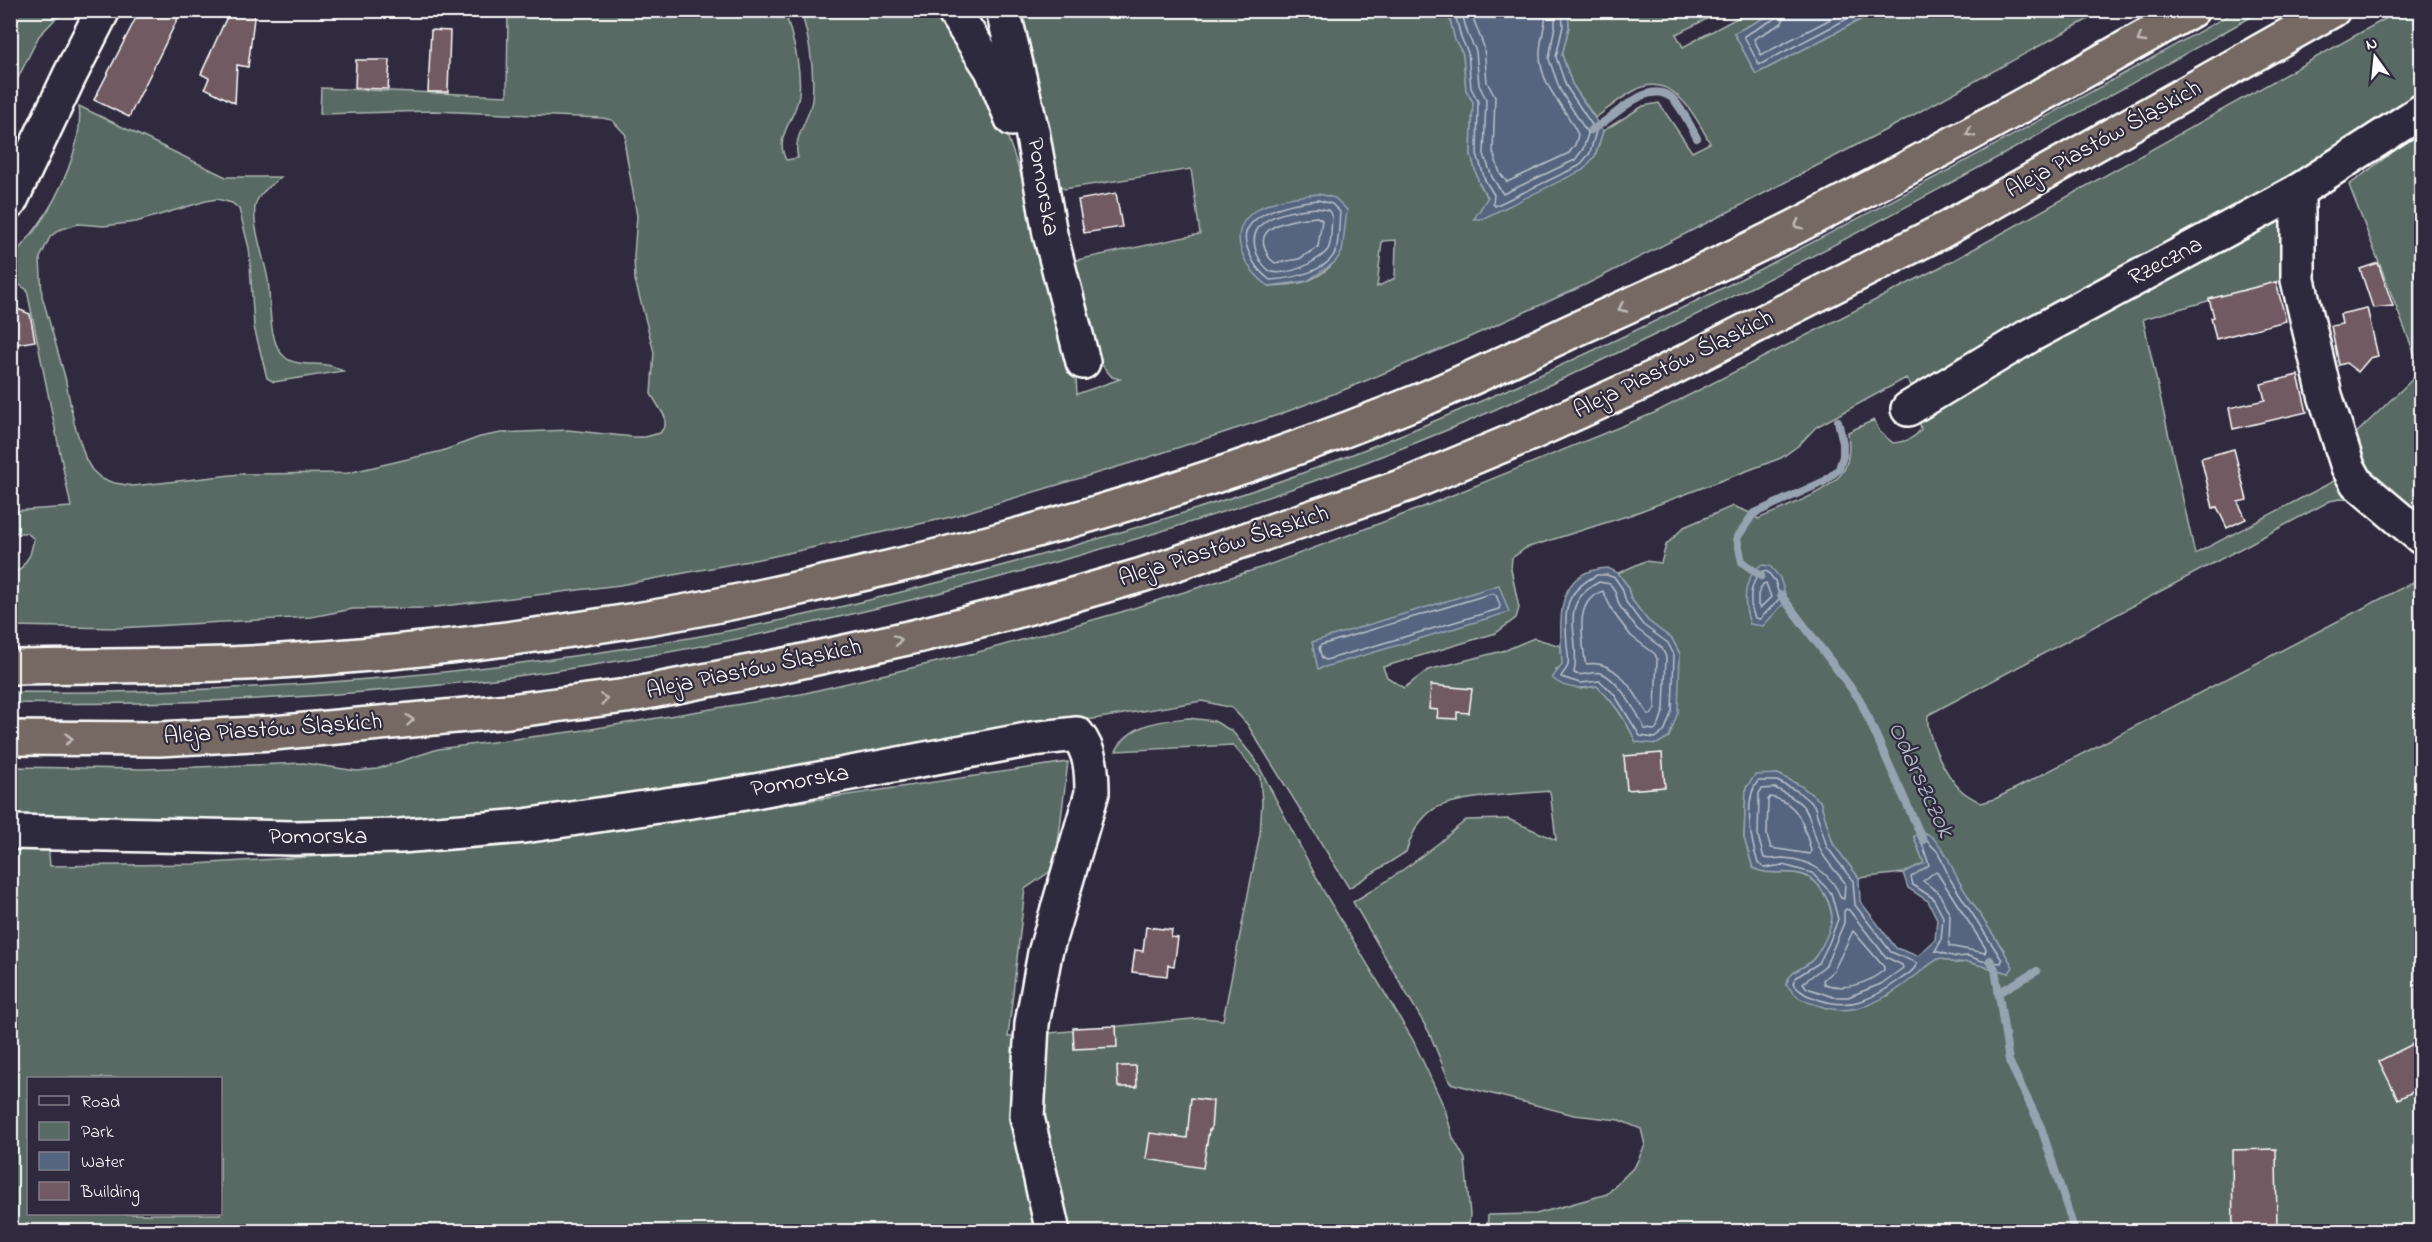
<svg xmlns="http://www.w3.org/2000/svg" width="2432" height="1242" viewBox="0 0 2432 1242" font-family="'Indie Flower',sans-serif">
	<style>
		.green { fill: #586b64; stroke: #acb5b2; stroke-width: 1.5; fill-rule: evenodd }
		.water { fill: #54657f; stroke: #98a3b2; stroke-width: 1.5 }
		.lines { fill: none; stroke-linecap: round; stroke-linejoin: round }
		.shore { stroke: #bbc1cc; stroke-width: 1.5 }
		.stream { stroke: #98a3b2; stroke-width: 8 }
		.building { fill: #715a62; stroke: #fff; stroke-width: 1.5 }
		.minor-casing { stroke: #fff; stroke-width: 38 }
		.highway-casing { stroke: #fff; stroke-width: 38 }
		.minor { stroke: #2f2a3d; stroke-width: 33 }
		.highway { stroke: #766964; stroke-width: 33 }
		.oneway { stroke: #c1bcb9 }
		.labels { text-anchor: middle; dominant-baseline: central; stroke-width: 4.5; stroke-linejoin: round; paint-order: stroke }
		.street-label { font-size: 24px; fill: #fff; stroke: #2f2a3d }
		.water-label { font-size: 26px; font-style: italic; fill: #b2bac5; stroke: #2f2a3d }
	</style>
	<rect width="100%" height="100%" fill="#2f2a3d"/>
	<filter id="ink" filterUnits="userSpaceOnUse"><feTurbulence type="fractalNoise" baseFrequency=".0167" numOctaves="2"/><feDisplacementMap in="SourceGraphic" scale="12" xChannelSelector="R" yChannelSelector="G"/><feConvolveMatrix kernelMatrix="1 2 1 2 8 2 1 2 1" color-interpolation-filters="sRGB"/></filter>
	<g filter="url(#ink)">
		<g class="green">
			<path d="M11,10L63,11L39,36L15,84L14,110L11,116Z"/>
			<path d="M508,11H785C792,37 802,66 799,94C797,119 773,135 786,160L798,158C792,137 809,121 812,100C815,71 809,38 801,11H944L992,92L1028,195L1076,377L1077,394L1120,379L1112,377L1096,358L1072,261L1200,234L1191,169L1064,189L1056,181L1014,11H1448L1455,40L1463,54L1466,90L1473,102L1471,155L1479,183L1488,198L1595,156L1603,131L1643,106L1659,103L1692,152L1710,143C1695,116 1672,69 1634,91C1620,98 1608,109 1595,118L1572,84L1562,55L1569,27L1568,11H1723L1676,34L1683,47L1750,11H1778L1734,33L1756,74L1877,11H2103L1897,124L1730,211L1587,284L1463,340L1346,389L1278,415L1134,462L951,517L770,557L620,585L427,608L353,609L311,617L118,628L11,626V570H20L30,555L34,539L27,533H11V511L71,507L27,290L11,279C10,252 22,248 37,227C59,197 84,143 79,106L226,177H281C273,184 259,193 256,203C250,221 265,260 268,280C271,299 267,345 286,358C297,366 313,363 326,365C332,365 338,369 343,371L274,382L267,378L254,327L249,248L239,209L232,203L217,199L206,201L136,222L104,226L78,224L59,230L50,237L40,258L42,296L65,377L74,423L86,460L92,470L102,479L115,483L133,486L240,474L348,473L442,451L480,437L501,433L568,430L633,437H645L660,433L665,426V417L651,394L654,352L635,280L634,256L637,216L625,146L626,135L612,120L602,118L433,111L320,114L321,88L507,96ZM1396,240L1395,278L1377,287L1382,241ZM1343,241C1342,259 1325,274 1307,281C1296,285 1281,285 1269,286Z"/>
			<path d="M2236,11H2262C2066,120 1871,230 1669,328C1601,361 1532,394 1462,424C1318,484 1169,532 1019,572C849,618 676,656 502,678C339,698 174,706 11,703V692C240,695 469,676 695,637C804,618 912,590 1019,561C1125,532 1232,500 1335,461C1649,340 1943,175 2236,11Z"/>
			<path d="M2399,11H2421V97L2220,220L1917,394L1906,378L1816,427L1799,445L1781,458L1630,515L1526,548L1512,558L1511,569L1519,608L1516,618L1496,633L1383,667L1387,677L1404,688L1428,670L1506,650L1534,638L1561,646L1562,665L1556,670L1580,689L1597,686C1614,702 1626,721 1636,742L1678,680L1680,654L1672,639L1648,621L1631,599L1627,585L1618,573L1645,561L1661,563L1666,545L1684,527L1733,506L1753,514L1758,519C1780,509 1834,491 1845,468C1850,456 1849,445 1848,432L1874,420L1880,432L1893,443C1906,441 1913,440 1921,429L1918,413L2287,212L2290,276L2276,282L2143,319L2195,554L2334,481L2352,494L2354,500L2340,499L2330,501L1928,715C1925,735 1946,776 1961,790C1967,796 1975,799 1981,803L1995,799L2421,578V1231H1487L1488,1215L1536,1214L1607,1194L1635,1166L1645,1145L1641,1129L1619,1120L1574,1115L1450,1083L1429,1032L1353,902C1394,878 1431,851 1466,820L1508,819L1556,840L1550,791C1523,794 1448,796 1430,812C1417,823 1411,836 1406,852L1349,888L1247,724L1232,708L1202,701L452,825H11V767L144,769L304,763L357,771L377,769L438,749L585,730L801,694L975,653L1121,612L1263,567L1418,509L1654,413L1954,260ZM1746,788L1820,801L1833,844L1859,878L1903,873L1924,863L1914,837L1943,849L1955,876L1982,921L2004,950L2009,973L1968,962L1955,963L1940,958L1929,963L1888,996L1786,985C1792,967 1806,970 1815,957C1822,948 1832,929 1832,918C1831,905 1822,885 1810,878C1792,867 1770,878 1753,868L1744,838Z"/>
			<path d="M2421,131V371L2349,185Z"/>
			<path d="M2421,371V528L2381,496L2347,442Z"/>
			<path d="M1188,718L1214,721L1232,731L1255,759L1324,892L1413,1040L1445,1109L1453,1138L1465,1159L1470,1215L1468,1232H11V842H48L50,866L195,864L438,849L586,834L1068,762L1055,868L1025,889L1008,1037L1202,1018L1223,1020L1260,834L1262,802L1260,777L1233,745L1116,751C1130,723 1160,721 1188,718ZM28,1078H220V1214H28Z"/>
		</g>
		<g class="water">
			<path d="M1448,11H1568L1569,27L1562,55L1572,84L1603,131L1595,156L1583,170L1482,219H1474L1488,197L1479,183L1471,155L1473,102L1466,90L1463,54L1455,40Z"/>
			<path d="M1778,11V10L1877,11L1756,74L1734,33Z"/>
			<path d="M1319,194L1335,198L1347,210L1342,252L1335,262L1307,281L1269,286C1245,270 1223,232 1256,210C1274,199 1298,196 1319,194Z"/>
			<path d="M1761,565L1770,566L1780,578L1787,600L1763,626L1750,624C1743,603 1742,580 1761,565Z"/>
			<path d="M1608,568L1618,573L1627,585L1631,599L1648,621L1672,639L1680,654L1678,712L1669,737L1657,744L1636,742C1627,721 1614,702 1597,686C1580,689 1566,690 1552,678L1562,665C1561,626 1551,570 1608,568Z"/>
			<path d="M1499,585L1509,612L1318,669L1312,642Z"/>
			<path d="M1778,774L1801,786L1820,801L1833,844L1859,878L1860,901L1896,948L1918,956L1935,940L1937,919L1928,901L1908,888L1903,873L1924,863L1914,837L1918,831C1929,833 1933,837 1940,846C1949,856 1953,872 1960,883C1977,912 1997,938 2013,967L2009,973L1968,962L1955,963L1940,958C1930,963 1923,970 1914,977C1887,999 1854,1018 1820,1006C1801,1000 1799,1000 1786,984C1792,967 1806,970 1815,957C1822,948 1831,929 1832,918C1832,905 1822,886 1811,878C1792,867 1770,878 1753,868L1744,838L1746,788L1755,775Z"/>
		</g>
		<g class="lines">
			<g class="shore">
				<path d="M1454,10L1461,37L1468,53L1471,88L1478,101L1477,154L1485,180L1494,195L1493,204L1495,206L1579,166L1590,153L1596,131L1566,86L1556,57L1563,26L1562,10"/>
				<path d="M1461,10L1468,35L1476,51L1479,85L1486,99L1484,154L1492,177L1503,194L1575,160L1583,149L1588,134L1560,90L1549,59L1555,25V10"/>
				<path d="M1470,10L1484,47L1487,82L1495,97L1493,152L1500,173L1507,182L1569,153L1575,145L1578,135C1567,108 1541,88 1540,56C1539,42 1546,26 1546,10"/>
				<path d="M1779,10L1776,18L1744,36L1759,65L1864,10"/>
				<path d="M1787,10L1782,23L1754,39L1761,55L1848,10"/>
				<path d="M1318,200L1332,204L1340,212C1339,222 1339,241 1336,250C1329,272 1289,279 1270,280C1258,271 1253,263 1248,250C1232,213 1294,202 1318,200Z"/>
				<path d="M1317,208L1328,210L1332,215C1331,225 1332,239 1329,247C1327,254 1317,259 1312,262C1303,268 1283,275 1272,272C1265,269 1260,261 1257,254C1242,217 1290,210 1317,208Z"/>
				<path d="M1317,217L1322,220L1318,247L1299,259L1275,263C1269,259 1267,255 1265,248C1254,223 1301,218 1317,217Z"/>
				<path d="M1763,571L1768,572L1775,581L1780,598L1760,619L1755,618C1748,602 1749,582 1763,571Z"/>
				<path d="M1597,575H1607L1615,578L1622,588L1626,602L1643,625L1668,643L1674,655L1672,711L1664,732L1655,738L1640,736L1614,694L1600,681L1580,683L1561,677C1562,673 1567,670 1568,665C1569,660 1568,652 1567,646C1565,611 1562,593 1597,575Z"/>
				<path d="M1599,582L1610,584L1615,591L1619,605L1637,629L1662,648L1666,657L1664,709L1658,727L1654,730L1645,729C1638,714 1618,679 1601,673C1592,670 1583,678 1574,673C1582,635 1555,605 1599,582Z"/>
				<path d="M1766,583L1771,597L1760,608L1758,605V594L1763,584Z"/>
				<path d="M1603,591L1613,612L1631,636L1655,654L1657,659L1655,708L1651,715L1648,714C1634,693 1617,659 1587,664L1585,662C1583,637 1573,601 1603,591Z"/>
				<path d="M1493,593L1496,595L1500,605L1499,609L1326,660L1322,658L1319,648L1321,645Z"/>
				<path d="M1777,781L1797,791L1814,805L1827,847L1853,881L1855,905L1891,952L1917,963C1915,971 1905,976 1898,981C1873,999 1850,1010 1820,1000C1808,996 1802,994 1793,984L1795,978L1819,963L1829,943L1838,919L1831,893L1812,873L1783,865L1764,868L1758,863C1751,842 1743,799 1758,781Z"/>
				<path d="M1775,788C1817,809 1804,812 1820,849C1825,861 1837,872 1845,883L1844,899L1841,898C1832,873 1809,859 1783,858C1776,858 1770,860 1764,858L1758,836L1759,793L1762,789Z"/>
				<path d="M1770,797C1800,802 1804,826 1811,851L1810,854L1771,848L1767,835L1768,800Z"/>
				<path d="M1925,839L1938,852L1950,879L2002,960L2001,963L1982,961L1968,956L1956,957L1935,951L1941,941L1943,917L1933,898L1913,885L1911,877L1929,865L1922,843Z"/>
				<path d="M1936,871L1986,949L1985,953L1949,946L1950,915L1939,893L1923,881Z"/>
				<path d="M1846,909L1849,910L1886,957L1902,965L1903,968L1881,984L1848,997H1833L1807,988L1803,983L1826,965L1844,923V911Z"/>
				<path d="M1853,931L1884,967V970C1867,984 1845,991 1824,984L1823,980L1834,970Z"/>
			</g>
			<g class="stream">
				<path d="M1591,130C1613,120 1647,77 1672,98C1681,106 1691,127 1697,138"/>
				<path d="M1761,576L1742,562L1737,538L1753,514L1825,481L1839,469L1843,456V443L1838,421"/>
				<path d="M1781,595L1860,700L1923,840"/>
				<path d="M1990,960L1995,969L2009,1061L2041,1127L2075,1232"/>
				<path d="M1998,993L2037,971"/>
			</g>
		</g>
		<g class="building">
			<path d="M140,10H182L129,117L94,100Z"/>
			<path d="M230,10H255L248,67L237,65L235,103L205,88L209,78L201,74Z"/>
			<path d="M431,30L450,31L448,92H428Z"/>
			<path d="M356,60H390L388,89L355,88Z"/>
			<path d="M1116,193L1122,227L1084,233L1078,200Z"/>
			<path d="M2378,263L2393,306L2373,308L2360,269Z"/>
			<path d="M2276,282L2286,321L2216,339L2211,318L2214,317L2209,299Z"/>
			<path d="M10,306L30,314L35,341L10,345Z"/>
			<path d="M2367,308L2378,356L2370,358L2358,372L2346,363L2339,365L2331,326L2342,324L2340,314Z"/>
			<path d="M2298,375L2307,412L2233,429L2229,408L2265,400L2261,384Z"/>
			<path d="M2234,449L2247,500L2238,502L2246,519L2227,528L2217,507L2213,508L2201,458Z"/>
			<path d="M1431,685L1472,689L1469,713L1457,712V719L1437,718L1438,710L1429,709Z"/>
			<path d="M1662,753L1665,787L1627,790L1624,756Z"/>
			<path d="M1146,927L1172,930L1171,937L1178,938L1174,966L1168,965L1167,976L1132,972L1135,950L1143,951Z"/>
			<path d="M1116,1026L1117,1047L1074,1049L1073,1028Z"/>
			<path d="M2421,1040V1088L2398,1099L2379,1061Z"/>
			<path d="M1117,1066H1136L1137,1087H1118Z"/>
			<path d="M1191,1098L1213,1101L1211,1130H1209L1203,1168L1146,1159L1150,1133L1187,1138Z"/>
			<path d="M2276,1149L2277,1232H2233L2232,1150Z"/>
		</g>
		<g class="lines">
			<defs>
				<g id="minor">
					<path d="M953,10L992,70L1012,119"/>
					<path d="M1003,10L1032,131L1050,234L1083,362"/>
					<path d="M2298,191V280L2325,395L2348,467L2357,483L2422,538"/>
					<path d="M10,202L70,75L103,10"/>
					<path d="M1908,409L2029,336L2298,191L2422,111"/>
					<path d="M10,832L293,838L400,836L524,826L739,794L1032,739L1077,734C1091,752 1092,771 1092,793L1045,953L1032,1024L1027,1117L1053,1232"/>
				</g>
				<g id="highway">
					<path d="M10,667C95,665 181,667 266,662C385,655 505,641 623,622C703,610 783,592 862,574C1054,530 1243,473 1426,398C1476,377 1525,353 1574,330C1648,297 1722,264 1795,227C1929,158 2061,85 2192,10"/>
					<path d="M10,738L159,739L273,733L509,711L626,696L780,666L917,636L1016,611L1142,575L1409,484L1532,433L1653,378L1942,231L2333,10"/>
				</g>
			</defs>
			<use href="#minor" class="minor-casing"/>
			<use href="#highway" class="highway-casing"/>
			<use href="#minor" class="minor"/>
			<use href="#highway" class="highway"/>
		</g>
		<defs><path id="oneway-chevron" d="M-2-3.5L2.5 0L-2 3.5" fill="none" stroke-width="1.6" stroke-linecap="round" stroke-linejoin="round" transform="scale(1.5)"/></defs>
		<g class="oneway">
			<use href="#oneway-chevron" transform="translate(2141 39) rotate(150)"/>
			<use href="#oneway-chevron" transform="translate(1970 133) rotate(152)"/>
			<use href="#oneway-chevron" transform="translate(1798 225) rotate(152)"/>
			<use href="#oneway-chevron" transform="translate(1622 308) rotate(155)"/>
			<use href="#oneway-chevron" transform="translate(898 640) rotate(-12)"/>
			<use href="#oneway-chevron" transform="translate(604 699) rotate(-8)"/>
			<use href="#oneway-chevron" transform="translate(410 720) rotate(-5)"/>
			<use href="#oneway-chevron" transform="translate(69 739)"/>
		</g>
	</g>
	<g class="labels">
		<g class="street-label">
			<text transform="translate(2104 140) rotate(-29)">Aleja Piastów Śląskich</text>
			<text transform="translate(1042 187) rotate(80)">Pomorska</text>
			<text transform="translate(2166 262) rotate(-28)">Rzeczna</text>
			<text transform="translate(1674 365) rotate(-26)">Aleja Piastów Śląskich</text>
			<text transform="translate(1224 547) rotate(-18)">Aleja Piastów Śląskich</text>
			<text transform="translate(754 670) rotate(-12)">Aleja Piastów Śląskich</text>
			<text transform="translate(273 730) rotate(-4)">Aleja Piastów Śląskich</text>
			<text transform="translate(800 782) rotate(-10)">Pomorska</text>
			<text x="318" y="837">Pomorska</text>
		</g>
		<g class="water-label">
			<text transform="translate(1920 780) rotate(65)">Odarszczok</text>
		</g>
	</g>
	<rect width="2432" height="1242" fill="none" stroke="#2f2a3d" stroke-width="36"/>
	<rect x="18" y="18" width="2396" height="1206" fill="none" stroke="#fff" stroke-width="2" filter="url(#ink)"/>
	<rect x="27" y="1077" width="195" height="138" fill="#2f2a3d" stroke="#827f8b" stroke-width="1.5"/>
	<rect x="39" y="1096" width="30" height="9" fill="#2f2a3d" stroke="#827f8b" stroke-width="1.5"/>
	<text x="81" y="1107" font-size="18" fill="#ffffff">Road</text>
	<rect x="39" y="1122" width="30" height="18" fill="#586b64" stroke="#827f8b" stroke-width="1.5"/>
	<text x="81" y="1137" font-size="18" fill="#ffffff">Park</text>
	<rect x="39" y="1152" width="30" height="18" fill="#54657f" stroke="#827f8b" stroke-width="1.5"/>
	<text x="81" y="1167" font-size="18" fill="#ffffff">Water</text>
	<rect x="39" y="1182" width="30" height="18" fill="#715a62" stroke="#827f8b" stroke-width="1.5"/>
	<text x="81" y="1197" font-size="18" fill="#ffffff">Building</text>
	<g transform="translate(2375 57) rotate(345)" stroke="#2f2a3d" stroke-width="4.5" paint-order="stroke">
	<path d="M0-4.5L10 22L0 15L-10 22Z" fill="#ffffff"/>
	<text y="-9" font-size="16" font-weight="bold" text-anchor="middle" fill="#ffffff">N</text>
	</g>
</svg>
